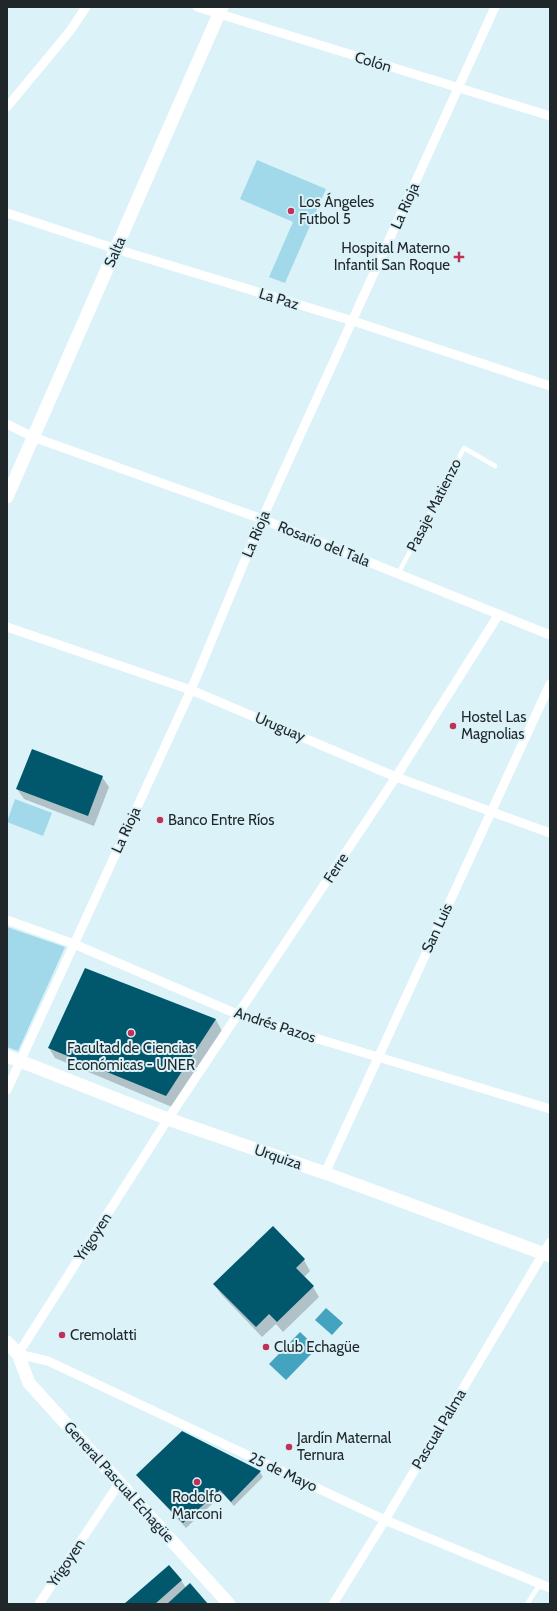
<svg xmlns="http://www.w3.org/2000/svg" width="557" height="1611" viewBox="0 0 557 1611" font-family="Cabin,sans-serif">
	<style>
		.green { fill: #a1d8ea }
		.water { fill: #44a3be }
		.shadow { fill: #0003 }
		.building { fill: #01586c }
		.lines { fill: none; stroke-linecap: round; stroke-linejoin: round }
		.lane { stroke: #fff; stroke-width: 4.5 }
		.street { stroke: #fff; stroke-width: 9 }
		.secondary { stroke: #fff; stroke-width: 13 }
		.poi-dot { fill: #c03158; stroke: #dcf2f9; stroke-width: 1.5 }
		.labels { text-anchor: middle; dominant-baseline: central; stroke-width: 4; stroke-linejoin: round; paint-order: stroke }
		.street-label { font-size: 15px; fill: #1f272a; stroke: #dcf2f9 }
		.poi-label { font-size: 15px; fill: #1f272a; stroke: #dcf2f9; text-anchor: start }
	</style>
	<rect width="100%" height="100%" fill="#dcf2f9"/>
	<g class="green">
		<path d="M257,160L326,189L285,283L269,277L293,222L240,199Z"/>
		<path d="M15,799L52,813L43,836L7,822Z"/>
		<path d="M7,927L65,947L18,1051L7,1047Z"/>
	</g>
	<g class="water">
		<path d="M326,1308L343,1323L332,1335L315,1320Z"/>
		<path d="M300,1332L317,1348L286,1380L269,1364Z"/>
	</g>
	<g class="shadow">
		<path d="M102,777L109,787L94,826L24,799L17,789Z"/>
		<path d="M86,969L216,1020L222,1031L172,1107L55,1058L49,1048Z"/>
		<path d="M273,1228L304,1260L310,1271L304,1277L313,1287L319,1297L283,1332L276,1324L262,1337L221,1294L214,1284Z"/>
		<path d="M182,1432L260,1472L263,1477L234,1506L223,1494L186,1528L137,1475Z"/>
		<path d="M181,1580L186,1588L207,1604H126Z"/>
	</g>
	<g class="building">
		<path d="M32,749L103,776L88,816L16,789Z"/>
		<path d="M85,968L216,1019L166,1096L48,1048Z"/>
		<path d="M273,1226L305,1259L296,1268L314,1286L277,1322L269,1314L256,1327L213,1284Z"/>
		<path d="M182,1431L261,1471L231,1502L220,1490L183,1523L136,1475Z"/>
		<path d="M169,1565L182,1580L155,1604H124Z"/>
		<path d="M190,1583L208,1604H167Z"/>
	</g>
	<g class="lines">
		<g class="lane">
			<path d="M398,574L464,448L495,466"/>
			<path d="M527,1604L540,1584"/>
		</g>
		<g class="street">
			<path d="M197,7L550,116"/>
			<path d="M7,107L70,31L86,7"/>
			<path d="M7,213L116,249L353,321L550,386"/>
			<path d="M7,424L33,437L262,519L550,635"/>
			<path d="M499,614L396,777L168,1119L18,1354L48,1361L385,1520L550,1588"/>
			<path d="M7,627L191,690L396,777L550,833"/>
			<path d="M7,920L74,944L239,1015L550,1109"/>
			<path d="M7,1090L191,690L262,519L495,7"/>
			<path d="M325,1173L550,684"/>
			<path d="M39,1604L120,1482"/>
			<path d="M333,1604L385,1520L550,1242"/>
		</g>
		<g class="secondary">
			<path d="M7,497L222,7"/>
			<path d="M7,1056L168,1119L325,1173L550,1256"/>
			<path d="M7,1342L18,1354L29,1383L229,1604"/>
		</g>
	</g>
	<g class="poi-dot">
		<circle cx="291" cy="211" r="4"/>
		<path d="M457 251h4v4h4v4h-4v4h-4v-4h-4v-4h4z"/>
		<circle cx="453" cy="726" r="4"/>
		<circle cx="160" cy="820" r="4"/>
		<circle cx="131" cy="1033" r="4"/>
		<circle cx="62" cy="1335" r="4"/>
		<circle cx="266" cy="1347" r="4"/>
		<circle cx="289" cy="1447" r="4"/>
		<circle cx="197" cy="1482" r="4"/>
	</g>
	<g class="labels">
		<g class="street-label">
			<text transform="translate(373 62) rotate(17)">Colón</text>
			<text transform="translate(405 206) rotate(-66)">La Rioja</text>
			<text transform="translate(115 252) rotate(-66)">Salta</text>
			<text transform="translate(279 299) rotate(17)">La Paz</text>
			<text transform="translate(434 505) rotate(-63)">Pasaje Matienzo</text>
			<text transform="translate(256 534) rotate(-67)">La Rioja</text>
			<text transform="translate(324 544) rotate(22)">Rosario del Tala</text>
			<text transform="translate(280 727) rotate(23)">Uruguay</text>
			<text transform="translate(126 830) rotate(-65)">La Rioja</text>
			<text transform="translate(336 868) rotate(-57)">Ferre</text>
			<text transform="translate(437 928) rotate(-65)">San Luis</text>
			<text transform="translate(275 1025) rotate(18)">Andrés Pazos</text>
			<text transform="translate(278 1157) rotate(19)">Urquiza</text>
			<text transform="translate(93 1237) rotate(-57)">Yrigoyen</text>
			<text transform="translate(439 1429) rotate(-59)">Pascual Palma</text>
			<text transform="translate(283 1472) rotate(25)">25 de Mayo</text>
			<text transform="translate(119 1482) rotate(48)">General Pascual Echagüe</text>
			<text transform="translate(66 1563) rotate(-56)">Yrigoyen</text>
		</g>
		<g class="poi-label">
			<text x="299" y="202">Los Ángeles<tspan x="299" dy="17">Futbol 5</tspan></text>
			<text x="450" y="248" text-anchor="end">Hospital Materno<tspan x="450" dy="17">Infantil San Roque</tspan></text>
			<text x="461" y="717">Hostel Las<tspan x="461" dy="17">Magnolias</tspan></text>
			<text x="168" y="820">Banco Entre Ríos</text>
			<text x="131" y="1048" text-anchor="middle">Facultad de Ciencias<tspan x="131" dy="17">Económicas - UNER</tspan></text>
			<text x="70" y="1335">Cremolatti</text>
			<text x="274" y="1347">Club Echagüe</text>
			<text x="297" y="1438">Jardín Maternal<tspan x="297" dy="17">Ternura</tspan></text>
			<text x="197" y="1497" text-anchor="middle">Rodolfo<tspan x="197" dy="17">Marconi</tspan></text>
		</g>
	</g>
	<rect width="557" height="1611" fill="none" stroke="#1f272a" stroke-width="16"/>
</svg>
